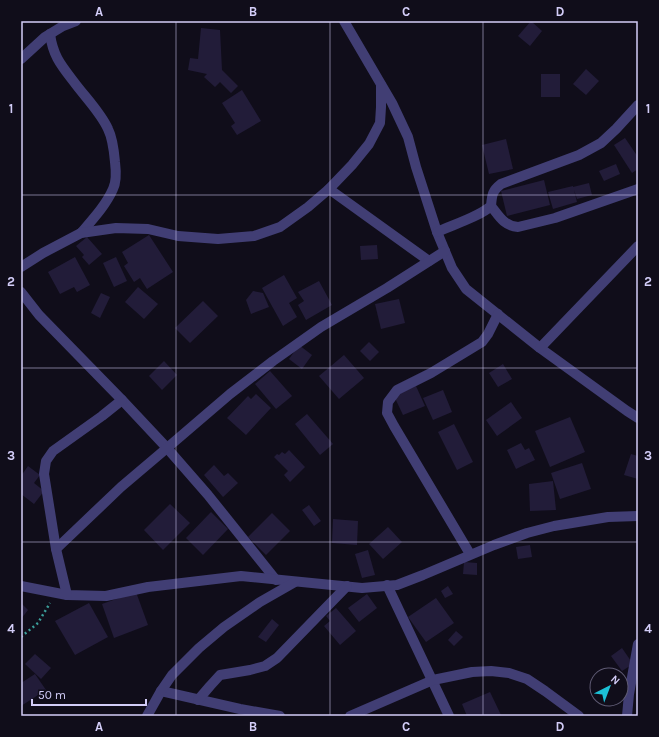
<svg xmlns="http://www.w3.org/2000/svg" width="659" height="737" viewBox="0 0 659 737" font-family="Karla,sans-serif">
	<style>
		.building { fill: #221c39 }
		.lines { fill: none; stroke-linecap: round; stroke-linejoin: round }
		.path { stroke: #3b9e9a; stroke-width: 2.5; stroke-dasharray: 2 3; stroke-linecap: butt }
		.minor { stroke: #413e74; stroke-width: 10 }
		.grid { fill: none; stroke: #d3cdf8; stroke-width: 1; stroke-opacity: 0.55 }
		.neatline { fill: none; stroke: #d3cdf8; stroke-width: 1.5 }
		.grid-label { font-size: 13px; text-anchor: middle; font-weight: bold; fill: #d3cdf8 }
	</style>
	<rect width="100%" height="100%" fill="#100d1a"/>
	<g class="building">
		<path d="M531,21L542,31L530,46L518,36Z"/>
		<path d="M201,28L220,30L222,70L238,86L231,93L220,82L215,87L204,77L207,74L188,70L190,58L198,59Z"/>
		<path d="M586,69L599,81L586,95L573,84Z"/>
		<rect x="541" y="74" width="19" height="23"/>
		<path d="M242,90L261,121L237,135L231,126L235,123L222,103Z"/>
		<path d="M625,138L638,157V169L632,173L614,145Z"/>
		<path d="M506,139L513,169L489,174L482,145Z"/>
		<path d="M616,164L620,174L604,181L599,171Z"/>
		<path d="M544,180L550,205L507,216L501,191Z"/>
		<path d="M589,183L592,195L577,199L574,190L577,202L553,209L548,192L573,186V187Z"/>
		<path d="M149,235L173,272L147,289L140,278L134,282L124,266L128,263L122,252Z"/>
		<path d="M87,237L102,254L89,265L82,257L84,255L76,246Z"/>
		<path d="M377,245L378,259L361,260L360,246Z"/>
		<path d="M75,257L90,285L77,292L74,287L60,294L48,272Z"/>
		<path d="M116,257L127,281L114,287L103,263Z"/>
		<path d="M284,275L297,298L289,303L297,317L283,326L262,288Z"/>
		<path d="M319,281L332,305L306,320L298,305L304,301L298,292Z"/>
		<path d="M138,287L158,304L144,319L125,302Z"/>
		<path d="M253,291L263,293L269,307L251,314L246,300Z"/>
		<path d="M101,293L110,297L100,318L91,313Z"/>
		<path d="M399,299L405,323L381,329L375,304Z"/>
		<path d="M203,301L218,316L190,343L175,328Z"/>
		<path d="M369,342L379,352L370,361L360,351Z"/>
		<path d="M299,345L312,355L302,369L289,359Z"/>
		<path d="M344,355L364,378L339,399L319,376Z"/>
		<path d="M164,361L177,375L162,390L149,376Z"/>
		<path d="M503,364L512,379L498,387L489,373Z"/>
		<path d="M270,371L292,396L276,409L255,384Z"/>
		<path d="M416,386L425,406L403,415L394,396Z"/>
		<path d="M443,390L452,412L433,420L423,398Z"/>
		<path d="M256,394L271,408L246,435L227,418L248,396L251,399Z"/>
		<path d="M511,402L522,418L497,436L486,420Z"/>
		<path d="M307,414L333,444L320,455L295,424Z"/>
		<path d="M570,417L585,452L550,467L535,431Z"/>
		<path d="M454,424L473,462L457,470L438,432Z"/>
		<path d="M521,443L525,450L529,448L535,460L516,469L507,450Z"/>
		<path d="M289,450L305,467L290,482L284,475L288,471L274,457L277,454L279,455L282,452L285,454Z"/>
		<path d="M631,454L638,456V479L624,475Z"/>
		<path d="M582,463L591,489L560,499L551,473Z"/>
		<path d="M214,465L224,476L228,473L238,483L223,497L204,475Z"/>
		<path d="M28,466L40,475L34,483L44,491L34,504L21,494V476Z"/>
		<path d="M553,481L556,510L530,511L529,484Z"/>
		<path d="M170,504L190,523L163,550L144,530Z"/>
		<path d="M309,505L321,521L314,526L302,510Z"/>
		<path d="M211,512L228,529L203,555L186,538Z"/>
		<path d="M272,513L290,531L266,555L248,537Z"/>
		<path d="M333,519L358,521L357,545L332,543Z"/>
		<path d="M388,527L402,542L383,559L369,544Z"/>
		<path d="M530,545L532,557L518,559L516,547Z"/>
		<path d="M368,550L375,575L362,578L355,554Z"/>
		<path d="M464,562L477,563V575L463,574Z"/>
		<path d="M448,586L453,594L445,598L441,591Z"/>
		<path d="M136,592L148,625L114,638L102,604Z"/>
		<path d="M367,594L377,608L359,622L348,608Z"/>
		<path d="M436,598L454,623L426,642L408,617Z"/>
		<path d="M21,603L28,610L21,619Z"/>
		<path d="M89,603L108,637L75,655L55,621Z"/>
		<path d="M336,608L356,631L340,645L324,626L330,621L326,616Z"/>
		<path d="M272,619L279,625L266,642L258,637Z"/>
		<path d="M456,631L463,637L454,646L448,640Z"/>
		<path d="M622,648L633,664L622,671L611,656Z"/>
		<path d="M35,654L51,668L41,679L25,664Z"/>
		<path d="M35,674L46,690L21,706V683Z"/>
		<path d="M490,692L501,715L498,716H467L462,704Z"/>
	</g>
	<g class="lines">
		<path class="path" d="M21,637L38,623L50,603"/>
		<g class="minor">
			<path d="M344,21L392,103L408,137L416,167L437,232L452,268L466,289L540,348L627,411L638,418"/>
			<path d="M50,34C53,56 61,65 74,82C85,97 101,113 108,129C113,139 114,151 115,162C116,170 117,181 113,189C106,205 93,219 81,233"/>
			<path d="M21,59L45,37L63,26L76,21"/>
			<path d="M329,189L429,261"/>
			<path d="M491,206C499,216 504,226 518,227L555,218L638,189"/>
			<path d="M437,232C452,225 479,217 491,206C492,195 492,191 501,184L579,155L601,143L616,129L638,105"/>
			<path d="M21,267L43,253L81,233L116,228L148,229L178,236L218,239L254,236L280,227L308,207L329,189L352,165L369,144L380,123L381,107V85"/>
			<path d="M21,292L39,315L122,400L167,448L208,495L276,580"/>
			<path d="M540,348L638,246"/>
			<path d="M56,549L121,487L167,448L230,394L273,361L321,327L387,288L445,251"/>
			<path d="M470,554L394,426L387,413L388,402L397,390L431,373L482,342L488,334L498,314"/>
			<path d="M387,585L449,716"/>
			<path d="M21,586L67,595L106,596L148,587L241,576L362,588L397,585L423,575L494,545L527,533L554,526L608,517L638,516"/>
			<path d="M67,595L56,549L44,474L46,461L53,451L102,416L122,400"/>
			<path d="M161,691L240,709L280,716"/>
			<path d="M198,700L210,686L220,675L250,670L265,666L277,658L347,586"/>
			<path d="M147,716L161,691L172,675L199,648L224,627L260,602L295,582"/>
			<path d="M350,716L433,680L472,672L491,671L509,673L527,679L545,691L579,716"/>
			<path d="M627,716L629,694L638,644"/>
		</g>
	</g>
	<path class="grid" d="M176,21V716M330,21V716M483,21V716M21,195H638M21,368H638M21,542H638"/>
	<rect width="659" height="737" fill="none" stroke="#100d1a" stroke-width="44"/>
	<g transform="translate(609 687) rotate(42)"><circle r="19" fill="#100d1a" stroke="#5e5a73"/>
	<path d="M0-3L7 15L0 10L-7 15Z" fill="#1cc0d6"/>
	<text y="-6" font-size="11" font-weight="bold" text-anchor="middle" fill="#d3cdf8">N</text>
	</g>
	<path d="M32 699v6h114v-6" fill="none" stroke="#d3cdf8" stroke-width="2"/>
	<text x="38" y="699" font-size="12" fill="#d3cdf8" stroke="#100d1a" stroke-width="3" paint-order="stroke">50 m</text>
	<rect x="22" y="22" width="615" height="693" class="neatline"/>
	<g class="grid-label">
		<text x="99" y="16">A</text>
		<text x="253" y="16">B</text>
		<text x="406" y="16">C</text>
		<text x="560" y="16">D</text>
		<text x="11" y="113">1</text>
		<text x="648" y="113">1</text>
		<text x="11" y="286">2</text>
		<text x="648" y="286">2</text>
		<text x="11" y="460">3</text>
		<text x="648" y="460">3</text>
		<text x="11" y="633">4</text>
		<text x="648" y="633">4</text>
		<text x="99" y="731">A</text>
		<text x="253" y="731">B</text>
		<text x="406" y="731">C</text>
		<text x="560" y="731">D</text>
	</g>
</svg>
